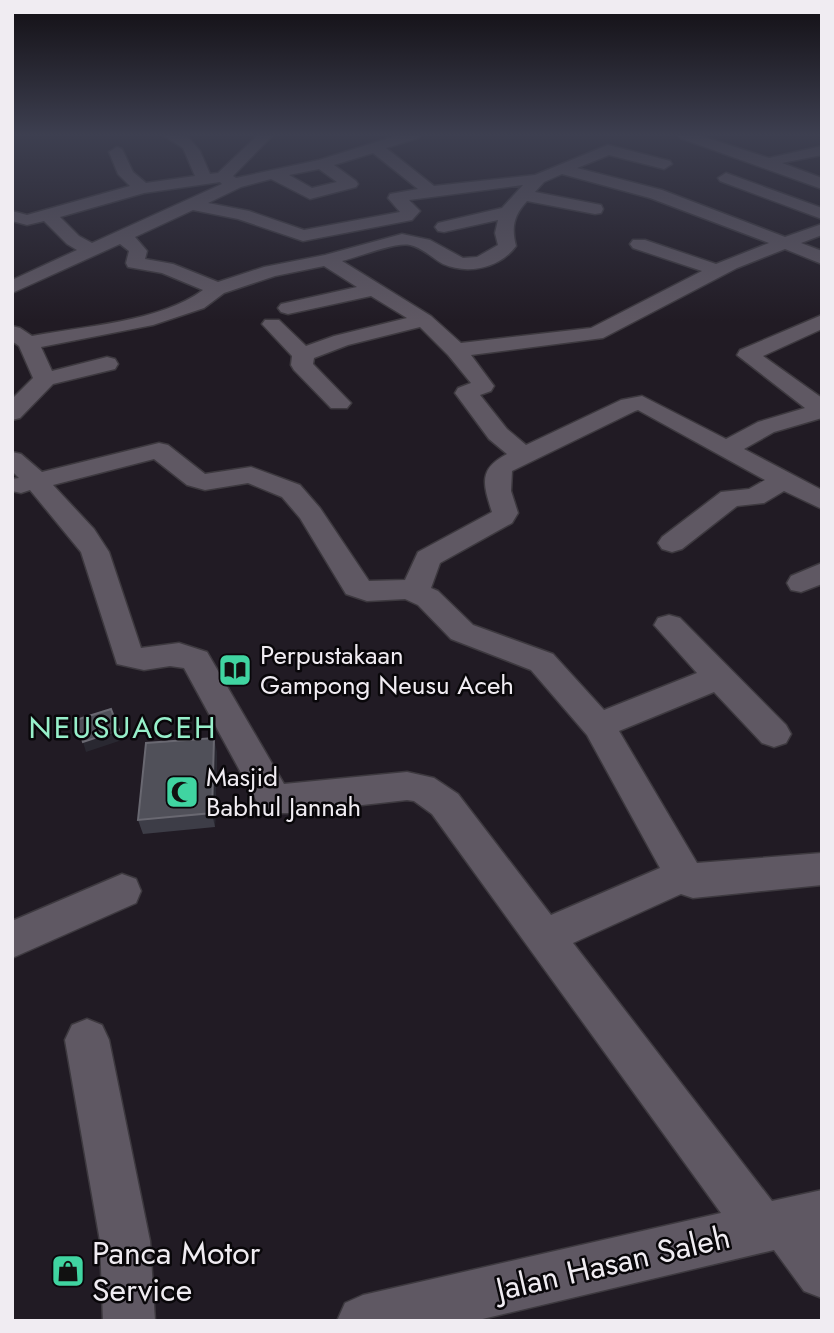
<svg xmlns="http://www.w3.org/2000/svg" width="834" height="1333" viewBox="0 0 834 1333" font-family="Jost,sans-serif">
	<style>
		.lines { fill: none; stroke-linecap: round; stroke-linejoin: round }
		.minor-casing { stroke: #3d393f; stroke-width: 3 }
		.minor { fill: #5f5863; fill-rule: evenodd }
		.wall { fill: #3d3d47 }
		.shaded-wall { fill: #292831 }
		.building { fill: #505059; stroke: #696871; stroke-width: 2 }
		.labels { text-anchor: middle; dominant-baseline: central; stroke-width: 5; stroke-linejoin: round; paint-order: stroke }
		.poi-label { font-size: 26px; fill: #f0ecf2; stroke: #09070a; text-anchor: start }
		.quarter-label { font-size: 30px; letter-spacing: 2px; fill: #97efca; stroke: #09070a }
		.near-poi-label { font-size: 32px; fill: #f0ecf2; stroke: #09070a; text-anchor: start }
		.near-street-label { font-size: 32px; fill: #f0ecf2; stroke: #09070a }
	</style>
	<rect width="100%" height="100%" fill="#211b24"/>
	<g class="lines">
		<defs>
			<g id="minor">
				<path d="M163,135L188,137L200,151L210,174L218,173L258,135H273L233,176L236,178L319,160L399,135H420L418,138L386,148L434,186L535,175L608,145L670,161L672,164L664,169L609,155L577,168L662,190L785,237L822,224V235L801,243L822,251V264L785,249L737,268L603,338L471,355L494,386L491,391L480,395L507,429L526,445L621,400L642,396L726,439L758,422L805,408L737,355L740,350L822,315V329L763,356L822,398V418L774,432L744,449L822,490V509L784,491L764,503L737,506L682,549L672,552L662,549L658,543L662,537L721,492L749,489L765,480L638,410L635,411L512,471L511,491L518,513L512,523L440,563L431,588L438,591L473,625L553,654L604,710L697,673L654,625L658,618L669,615L680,618L786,725L791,734L786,743L774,747L762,743L714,692L619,731L697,863L822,853V885L693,898L681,894L573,943L772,1201L822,1190V1298L804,1291L774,1250L474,1321H337L345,1303L363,1295L721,1213L432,814L414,801L407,800L291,813H279L258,804L184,668L170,666L144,670L117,664L81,552L30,490L21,493L12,491V479L19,478L12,471V452L21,454L42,472L159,443L168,445L205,474L251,467L300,485L320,508L369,581L405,580L418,552L492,512C483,484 478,469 507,454L489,439L455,393L458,388L471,383L448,355L420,327L348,345L314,358L313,364L351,403L347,408H331L294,370L291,365L292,356L262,324L265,320H279L306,346L334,336L407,318L371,296L288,314L281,312L278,308L281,304L357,287L324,266L275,276L224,293L204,308L153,325L41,347L52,371L107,357L115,359L118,364L115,369L53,384L20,418L12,420V399L33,378L19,346L12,341V326L20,328L32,336C84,326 160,322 203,290L162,273L128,267L126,263L129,251L120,244L12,293V280L77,250L67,244L44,221L27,225L12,221V211L27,215L130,186L118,174L109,152L117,147L122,149L133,172L146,183L195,176L183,148ZM373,153L418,189L390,194L388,198L400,212L304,230L249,211L208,203L241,187L271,179L310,199L356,187L358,184L356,181L334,165ZM319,169L337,182L312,188L289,175ZM562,174L650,198L769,243L716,264L645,240H633L630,244L633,248L702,271L591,328L461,343L431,316L342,261C359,257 395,242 410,245C423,248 432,258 443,264C468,275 500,268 516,246C511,227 514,215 527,201L595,214L601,213L603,209L601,205L535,192L544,182ZM220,182L222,184L92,243L79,236L60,217L144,193ZM523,185L502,208L438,223L435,227L438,231L444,232L498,220L495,233L498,245L477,257L463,258L430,240L402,234L325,255L264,267L218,282L173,264L145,259L147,251L135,237L193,210L238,219L303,241L412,220L420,211L409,200ZM154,459L187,485L205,490L248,483L282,497L300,518L346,594L367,601L405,599L418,605L451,639L531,670L587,735L660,868L551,915L458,794L434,778L407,772L284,784L207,652L179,643L141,648L109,552L94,529L53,485Z"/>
				<path d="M678,135H698L769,158L822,146V155L782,163L822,178V189L680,138Z"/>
				<path d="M726,173L822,208V219L720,181L718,178Z"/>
				<path d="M822,563V584L801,592L791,590L787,583L791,576Z"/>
				<path d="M122,874L136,879L141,891L136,903L12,958V921Z"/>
				<path d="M87,1019L102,1025L109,1040L150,1241L155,1321H103L100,1241L65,1040L72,1025Z"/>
			</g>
		</defs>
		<use href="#minor" class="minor-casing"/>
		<use href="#minor" class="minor"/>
	</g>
	<path class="wall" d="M217,752L215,827L143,834L138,820Z"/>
	<g class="shaded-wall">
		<path d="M119,730L122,740L86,752L83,742Z"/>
		<path d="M214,738L217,752L215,827L212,813Z"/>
	</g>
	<g class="building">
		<path d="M111,709L119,730L83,742L76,720Z"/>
		<path d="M214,738L212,813L138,820L146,743Z"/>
	</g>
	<linearGradient id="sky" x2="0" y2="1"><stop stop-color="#120f14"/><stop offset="0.42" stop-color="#3d3f50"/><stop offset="1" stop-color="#3d3f50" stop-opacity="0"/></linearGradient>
	<rect width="834" height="321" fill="url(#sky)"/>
	<defs>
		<symbol id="library-square" viewBox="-11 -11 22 22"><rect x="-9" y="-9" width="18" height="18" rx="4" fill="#40d4a1" stroke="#09070a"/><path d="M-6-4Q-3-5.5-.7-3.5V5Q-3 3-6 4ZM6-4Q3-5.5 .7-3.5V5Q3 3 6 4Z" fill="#111"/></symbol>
		<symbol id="mosque-square" viewBox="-11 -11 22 22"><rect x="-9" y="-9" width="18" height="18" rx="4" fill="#40d4a1" stroke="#09070a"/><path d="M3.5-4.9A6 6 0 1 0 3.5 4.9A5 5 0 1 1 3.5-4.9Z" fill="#111"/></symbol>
		<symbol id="shop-square" viewBox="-11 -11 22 22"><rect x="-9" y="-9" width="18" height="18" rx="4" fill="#40d4a1" stroke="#09070a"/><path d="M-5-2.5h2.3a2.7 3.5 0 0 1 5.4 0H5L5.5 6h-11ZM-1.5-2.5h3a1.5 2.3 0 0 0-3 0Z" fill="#111"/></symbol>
	</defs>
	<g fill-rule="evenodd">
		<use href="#library-square" x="216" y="651" width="38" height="38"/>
		<use href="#mosque-square" x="163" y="773" width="38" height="38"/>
		<use href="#shop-square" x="49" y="1252" width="38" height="38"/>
	</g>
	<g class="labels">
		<g class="poi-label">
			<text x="260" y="655">Perpustakaan<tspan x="260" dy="30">Gampong Neusu Aceh</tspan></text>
			<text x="206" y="777">Masjid<tspan x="206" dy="30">Babhul Jannah</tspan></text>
		</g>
		<g class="quarter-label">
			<text x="123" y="727">NEUSUACEH</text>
		</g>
		<g class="near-poi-label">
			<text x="92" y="1253">Panca Motor<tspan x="92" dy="37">Service</tspan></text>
		</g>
		<g class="near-street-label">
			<text transform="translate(613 1263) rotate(-13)">Jalan Hasan Saleh</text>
		</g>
	</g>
	<rect width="834" height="1333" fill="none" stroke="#f0ecf2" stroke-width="28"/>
</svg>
